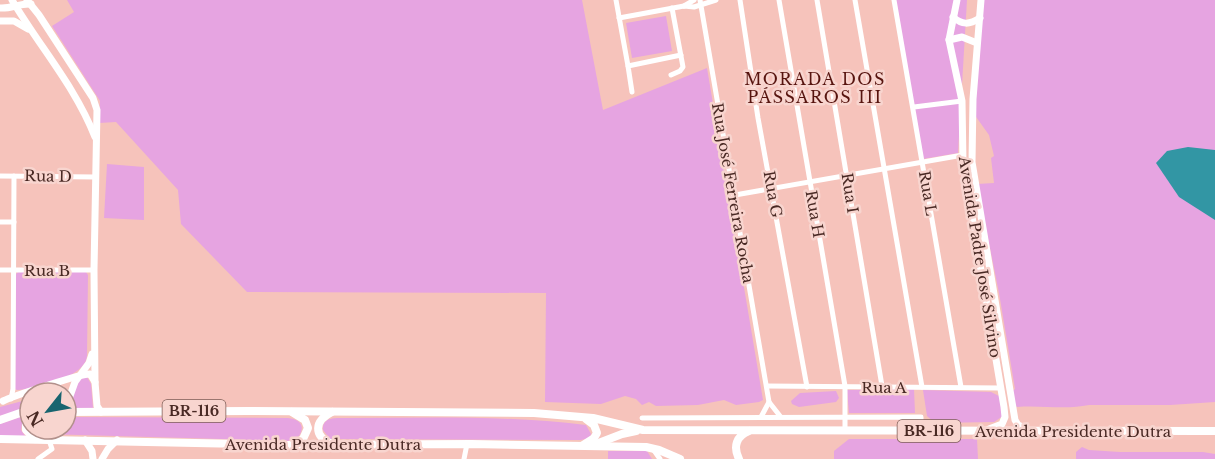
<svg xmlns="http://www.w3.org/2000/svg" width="1215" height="459" viewBox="0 0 1215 459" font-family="'Libre Baskerville',serif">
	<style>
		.green { fill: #e6a4e1 }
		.water { fill: #3296a4 }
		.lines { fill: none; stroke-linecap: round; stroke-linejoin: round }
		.minor { stroke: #fff; stroke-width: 5 }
		.major { stroke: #fff; stroke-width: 7 }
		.highway { stroke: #fff; stroke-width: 8 }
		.labels { text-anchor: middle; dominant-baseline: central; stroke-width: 5; stroke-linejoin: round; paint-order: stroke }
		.shield { fill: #f8d5cf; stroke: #7e5d57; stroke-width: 1.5 }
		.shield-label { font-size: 14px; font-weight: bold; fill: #492924 }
		.street-label { font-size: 15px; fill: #492924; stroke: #f8d5cf }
		.neighbourhood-label { font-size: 16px; letter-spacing: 1.5px; fill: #57140f; stroke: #f8d5cf }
	</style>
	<rect width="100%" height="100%" fill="#f6c3bb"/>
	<g class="green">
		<path d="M67,0H582L603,110L707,68L763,400L759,402L736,405L724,400L698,405L656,406L649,402L642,405L636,399L625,396L601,404L545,402L546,293L247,292L181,224L178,190L116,122L99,123L100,101L52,26L74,12Z"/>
		<path d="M896,0H967L958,153L923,159Z"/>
		<path d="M980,0H1215V402L1170,405H1089C1066,410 1041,405 1017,407L1014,404L1011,392L1015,389L999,293L977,184L994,183L991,158L994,156L989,135L974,114Z"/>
		<path d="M666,16L672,51L632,58L626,23Z"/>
		<path d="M107,164L144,167V220L104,218Z"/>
		<path d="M19,271L86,272L88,275L87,356C86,377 35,389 17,390L15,389L16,274Z"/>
		<path d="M87,377L91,384L93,408H69L77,380Z"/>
		<path d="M914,389L915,413H849L847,390Z"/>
		<path d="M923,390L991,392L999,396L1003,416L994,422L935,423L927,416Z"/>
		<path d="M836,391L839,398L836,402L799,407L792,404L791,401L800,393Z"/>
		<path d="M30,399V408L0,416V407Z"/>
		<path d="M23,416L21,430L26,437H0V424Z"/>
		<path d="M66,417L288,418C299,419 306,425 299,436L288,441L44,434L37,433L32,429H66Z"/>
		<path d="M342,418C424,418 505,415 586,425L591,434L589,438L581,440L330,439L323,430C322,418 333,418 342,418Z"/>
		<path d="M849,439H977L978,459H834V451Z"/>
		<path d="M1082,447L1089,450L1120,452H1203L1215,454V459H1076V452Z"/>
		<path d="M608,451H647L652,459H608Z"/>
	</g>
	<path class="water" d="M1188,147L1215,150V220L1179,197L1156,163L1167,151Z"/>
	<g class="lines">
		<g class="minor">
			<path d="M616,0L628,66"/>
			<path d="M700,0L769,402L780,416"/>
			<path d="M740,0L758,118L807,387"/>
			<path d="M779,0L845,386V429"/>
			<path d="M817,0L882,386"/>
			<path d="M855,0L922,387"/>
			<path d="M894,0L961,387"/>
			<path d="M684,6L694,0"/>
			<path d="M619,18L684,6L694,7L716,0"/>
			<path d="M671,75L680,71L683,67L672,8"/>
			<path d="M632,92L628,66L681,55"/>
			<path d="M914,107L962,101"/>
			<path d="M0,176L95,177"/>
			<path d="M735,195L963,155"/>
			<path d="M0,222H14"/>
			<path d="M0,270H94"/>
			<path d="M767,386L1001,388"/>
			<path d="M11,399L13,389L14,176"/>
			<path d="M761,417L769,402"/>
			<path d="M642,418L921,417V431"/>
			<path d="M653,449L660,459"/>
			<path d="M38,459L52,449L49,440"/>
			<path d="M464,459L467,444"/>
		</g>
		<g class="major">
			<path d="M12,0C39,46 75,86 95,137"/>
			<path d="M27,0L39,15L93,98L97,110L94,270L95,382L97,406L101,412"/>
			<path d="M957,0L949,40L962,101L963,163L1004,407L1005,417L1002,424L989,429"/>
			<path d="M981,0L973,99L972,162L1015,420L1018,425L1028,430"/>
			<path d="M0,8C11,9 20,3 31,4"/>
			<path d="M953,17C962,25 969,25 980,18"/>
			<path d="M0,21H14L28,29"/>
			<path d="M949,40L962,37L977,43"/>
			<path d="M41,393L55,389L66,393"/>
			<path d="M3,401C13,396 83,373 90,374L95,382"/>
			<path d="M66,407L75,382L89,363L92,354"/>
			<path d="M85,440L92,451L93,459"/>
			<path d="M102,459L108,449L117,440"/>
		</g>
		<g class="highway">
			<path d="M66,412L248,411L534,413L593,418L643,430L1215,431"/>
			<path d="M292,412L305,420L308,428L303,439L293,444"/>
			<path d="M30,417L26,421V430L35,439"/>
			<path d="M0,420L20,413L30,412"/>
			<path d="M0,439L288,445L471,444L646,447L659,450L680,459"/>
			<path d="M332,444C313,436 314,421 332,412"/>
			<path d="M596,444L622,434L636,431"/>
			<path d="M583,445L594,438L597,433L594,425L586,419"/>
			<path d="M739,459C733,447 736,436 749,431"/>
		</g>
	</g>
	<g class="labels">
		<g class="shield">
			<rect x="162.5" y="400" width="63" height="22" rx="4.5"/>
			<rect x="897.5" y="420" width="63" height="22" rx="4.5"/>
		</g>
		<g class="shield-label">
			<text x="194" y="411">BR-116</text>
			<text x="929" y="431">BR-116</text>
		</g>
		<g class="street-label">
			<text transform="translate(48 176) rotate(1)">Rua D</text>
			<text transform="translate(733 193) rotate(80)">Rua José Ferreira Rocha</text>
			<text transform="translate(850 193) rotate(81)">Rua I</text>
			<text transform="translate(928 193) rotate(80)">Rua L</text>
			<text transform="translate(773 194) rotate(80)">Rua G</text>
			<text transform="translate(815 214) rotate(80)">Rua H</text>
			<text transform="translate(980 257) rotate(81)">Avenida Padre José Silvino</text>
			<text x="47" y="270">Rua B</text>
			<text x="884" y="387">Rua A</text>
			<text x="1073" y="431">Avenida Presidente Dutra</text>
			<text x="323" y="444">Avenida Presidente Dutra</text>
		</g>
		<g class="neighbourhood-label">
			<text x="815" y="79">MORADA DOS<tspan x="815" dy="18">PÁSSAROS III</tspan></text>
		</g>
	</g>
	<g transform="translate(48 411) rotate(239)"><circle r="28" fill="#f8d5cf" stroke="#b2908b" stroke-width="1.5"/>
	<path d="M0-4.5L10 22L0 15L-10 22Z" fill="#18646f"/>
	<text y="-9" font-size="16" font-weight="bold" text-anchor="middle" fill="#492924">N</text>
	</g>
</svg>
